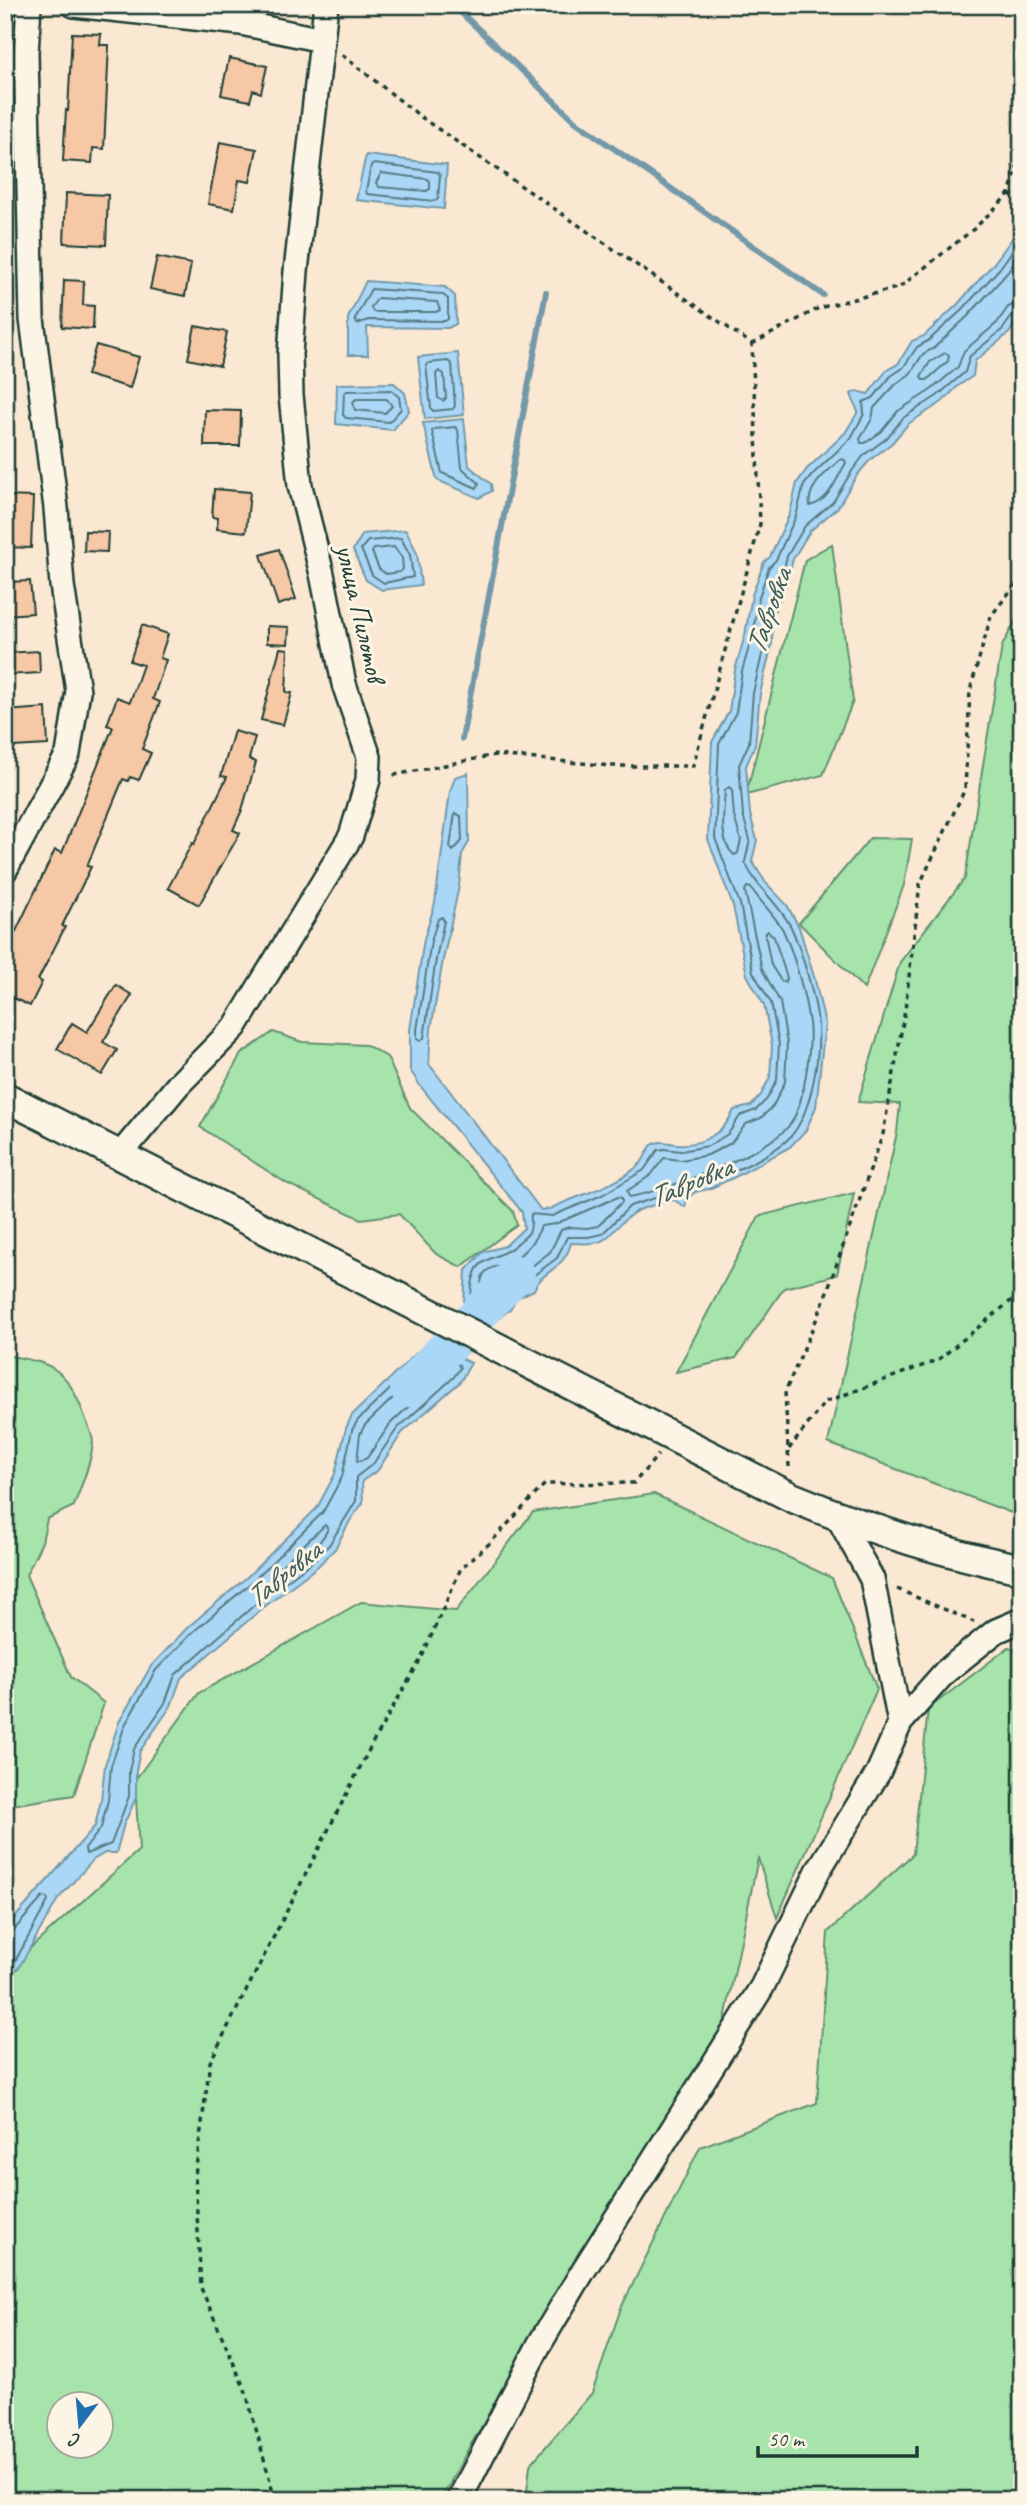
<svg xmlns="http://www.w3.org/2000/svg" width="1027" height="2505" viewBox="0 0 1027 2505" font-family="Caveat,sans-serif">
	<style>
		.green { fill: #a6e4ac; stroke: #629070; stroke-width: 2; fill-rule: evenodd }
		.water { fill: #abd7f7; stroke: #7399a9; stroke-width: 2 }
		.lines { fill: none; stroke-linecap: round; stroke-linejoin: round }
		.shore { stroke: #577b82; stroke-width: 2 }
		.stream { stroke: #7399a9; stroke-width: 6 }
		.river { stroke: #abd7f7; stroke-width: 38 }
		.building { fill: #f6c8a5; stroke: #1f3d34; stroke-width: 2 }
		.minor-casing { stroke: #1f3d34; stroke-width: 28 }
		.tertiary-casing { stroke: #1f3d34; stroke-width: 33 }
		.path { stroke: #1f3d34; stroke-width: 3.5; stroke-dasharray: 5 5; stroke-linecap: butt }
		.minor { stroke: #fcf5e5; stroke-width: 23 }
		.tertiary { stroke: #fcf5e5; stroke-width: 28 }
		.labels { text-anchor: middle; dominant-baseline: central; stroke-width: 6; stroke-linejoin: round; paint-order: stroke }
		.street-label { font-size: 28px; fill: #1f3d34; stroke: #fcf5e5 }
		.water-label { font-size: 30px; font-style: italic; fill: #3b5c5b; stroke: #fcf5e5 }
	</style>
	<rect width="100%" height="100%" fill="#fae8d2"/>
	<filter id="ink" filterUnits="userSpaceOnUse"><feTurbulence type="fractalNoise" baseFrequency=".0143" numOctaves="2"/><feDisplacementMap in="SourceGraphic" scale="14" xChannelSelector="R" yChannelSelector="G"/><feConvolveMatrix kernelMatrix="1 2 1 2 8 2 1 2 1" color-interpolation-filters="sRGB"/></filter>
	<g filter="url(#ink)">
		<g class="green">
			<path d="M832,544L853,701L823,775L746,795L805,560Z"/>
			<path d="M1022,609V1517L828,1443L897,1132L900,1104L858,1102L900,962L965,878L1002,646Z"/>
			<path d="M870,838L912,839L904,885L864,989L799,923Z"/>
			<path d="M273,1032L302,1042L366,1045L387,1057L410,1108L513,1211L517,1225L461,1267L436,1254L399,1214L361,1219L286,1183L200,1127L241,1054Z"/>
			<path d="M854,1193L837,1275L784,1288L736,1358L676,1372L759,1216Z"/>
			<path d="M5,1355C51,1363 65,1366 83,1412C86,1421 93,1434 93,1443C91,1464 81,1486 74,1506L47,1519L42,1542L26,1575L71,1677L104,1703L74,1795L5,1806Z"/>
			<path d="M654,1494L832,1578L877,1689L777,1918L758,1858L724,2024L470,2446L441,2500H5V1990L15,1962L139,1850L135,1780L199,1693L361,1602L456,1611L533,1512ZM60,2404H102V2446H60Z"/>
			<path d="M1009,1647L1022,1654V2500H526L530,2465L592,2393L621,2308L700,2147L817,2103L828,1932L913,1854L928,1709Z"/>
		</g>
		<g class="water">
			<path d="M366,155L447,165L444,209L356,200Z"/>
			<path d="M1022,225V314L1009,333L975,361L973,376L958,386L942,402L908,424L892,443L870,460L857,475L838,507L810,531L793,559L787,583L773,614L772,643L760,694L755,745L746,766L750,814L757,840L752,861L766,883L787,905L799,927L815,980L825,1024L816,1107L806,1130L790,1147L735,1177L709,1189L695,1192L687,1199L685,1207L674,1200C661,1204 642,1206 632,1214C602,1236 615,1246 571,1243C564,1271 541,1270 534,1290L517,1298L510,1309L498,1319L464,1302L466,1270L483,1252L505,1246L524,1228L522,1212L421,1087L410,1070V1030L424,939L435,903L450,792L455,777L468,773L469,842L462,854L459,886L443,960L431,1029L429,1064L541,1210L550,1209C579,1194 617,1187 641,1163C645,1158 648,1149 652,1145C660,1139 670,1144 678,1144C703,1146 725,1132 734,1110L751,1106L761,1095L770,1077L772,1045L764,1005L747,975L733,906L708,839L712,742L729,711L735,670L745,635L752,595L764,562L770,557L790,513L797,483L807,469L845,433L858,412L851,394L857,391L868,394L887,370L898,364L912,341L924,336L957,305L994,263Z"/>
			<path d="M366,281L445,287L455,296L456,324L448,328L367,327L368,355H348V318Z"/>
			<path d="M458,353L464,415L425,419L418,357Z"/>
			<path d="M394,383L405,393L409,411L393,430L336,424L337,384Z"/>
			<path d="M464,419L469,466L491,484L492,491L479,498L437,480L423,423Z"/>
			<path d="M406,530L417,553L421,585L382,590L366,580L353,550L363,534Z"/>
			<path d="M428,1342L471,1363L460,1382L402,1433L378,1470L362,1481L363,1503L351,1519L335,1549L317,1567L264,1607L181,1678L171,1706L140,1751L136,1771V1798L124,1824L116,1853H105L93,1860L58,1899L18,1969L5,1975V1929L95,1826L101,1800L105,1765L119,1722L151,1666L188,1627L247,1577L317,1508L335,1474L346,1428L352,1415Z"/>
		</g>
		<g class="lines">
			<g class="shore">
				<path d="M374,164L438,172L440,175L438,199L434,201L367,194L366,191L371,166Z"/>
				<path d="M381,173L428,179L430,182V189L426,191L379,187L376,183Z"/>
				<path d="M1022,237L1000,268L962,310L928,341L917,347L903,368L891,376L873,398L863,402L864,414L851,438L813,474L804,485L796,516L776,560L769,567L759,597L752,637L742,671L736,712L719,744L715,838L740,904L753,972L771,1003L779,1044L777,1080L767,1099L756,1110L740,1116L728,1134L708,1146L681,1151L664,1149L658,1150L644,1170L602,1195L552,1216L531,1214C530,1219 532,1225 530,1230C529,1235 522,1239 519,1242C494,1266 473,1249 471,1296L473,1299L498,1310L513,1293L528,1286L533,1276L557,1258L567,1237H588L602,1234L630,1206L671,1193L681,1195C691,1187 698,1186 710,1181C735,1171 765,1159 786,1141C811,1120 820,1058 818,1026C817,1002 801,949 791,927C779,903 755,887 745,862L750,840L743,815L739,765L749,743L753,693L765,642L766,613L781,580L787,556L805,526L833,502L852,471L864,455L887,438L903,418L937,396L965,372L970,356L1003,329L1014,313L1022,311"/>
				<path d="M1022,252L1007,273L968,316L934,348L923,354L910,374L897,383L874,408L872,419L860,439L861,443H865L881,432L898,411L931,390L958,367L964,351L997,323L1008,307L1022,302"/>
				<path d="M371,289L442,294L448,299V319L445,321L368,320L357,324L355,319Z"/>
				<path d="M378,298L437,302L440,310L436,312H373L371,307Z"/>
				<path d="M945,353L949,355L948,361L927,380H923L921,376L930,362Z"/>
				<path d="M448,361L452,364L455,406L453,409L433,411L431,408L426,365L429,363Z"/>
				<path d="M439,371L444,374L446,398L443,401L438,398L436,374Z"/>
				<path d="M347,391L391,390L399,397L401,409L389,422L346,418L343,415L344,393Z"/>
				<path d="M356,399H387L392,406L385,413L355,410L353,402Z"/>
				<path d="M455,427L458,430L462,468L479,483L477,488L442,473L432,431L435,429Z"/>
				<path d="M841,459L845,460L846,463C836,479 829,502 810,506C806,487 828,471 841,459Z"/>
				<path d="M401,538L410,555L413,577L384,583L372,575L361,549L368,541Z"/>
				<path d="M394,547L402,558L403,569L400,572L386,574L379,569L372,552L374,549Z"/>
				<path d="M729,787L732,790L734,816L741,840L738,853L734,855C718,841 724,811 725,790Z"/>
				<path d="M455,813L461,816L462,841L453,851L450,847Z"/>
				<path d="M747,887L751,888C761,903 774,914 783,930C795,956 805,995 809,1023C812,1046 804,1104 791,1123C770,1153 665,1191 629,1197L627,1191L651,1175L664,1158L681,1160L708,1155L731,1143L746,1124L761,1118L773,1106L785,1082L787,1044L780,1002L762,969L745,891Z"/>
				<path d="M442,917L444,921L436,959L424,1038L420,1041L417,1039V1030L431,941L438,919Z"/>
				<path d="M768,931L774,937L787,978L785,982L781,981L771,965L765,934Z"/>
				<path d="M618,1197L622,1198V1202L598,1226L587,1228L569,1227L561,1230L550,1252L527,1270L521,1279L507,1287L497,1299L481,1292C479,1264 494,1270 512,1260C524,1254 537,1238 541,1226L555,1224Z"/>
				<path d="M429,1352L459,1365L460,1368L454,1377L397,1429L373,1464L356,1477V1501L329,1545L312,1562L259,1601L175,1675L165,1703L134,1749L129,1771V1796L111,1844L86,1854L85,1849L101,1828L108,1800L111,1766L125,1725L156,1670L193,1632L252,1582L323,1512L342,1477L352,1430L358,1420Z"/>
				<path d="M430,1362L445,1368L446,1372L391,1423L367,1458L357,1462L360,1434L365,1425Z"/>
				<path d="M325,1525L328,1529C321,1543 295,1572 279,1572V1568Z"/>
				<path d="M5,1933L13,1931L43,1897L47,1898L48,1901L14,1963L5,1967"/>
			</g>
			<g class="stream">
				<path d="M453,5L576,122L823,295"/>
				<path d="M462,739L546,292"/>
			</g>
			<path class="river" d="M409,1388L516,1274"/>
		</g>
		<g class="building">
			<path d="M72,33L101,34L100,45H109L104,149L93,148L92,163L63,161L66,110L68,111Z"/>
			<path d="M229,58L267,66L261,93L253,90L250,101L221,95Z"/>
			<path d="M220,142L257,149L250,182L239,180L234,209L208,204Z"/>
			<path d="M66,193L108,195L106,245L64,243Z"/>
			<path d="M157,257L191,264L185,296L150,289Z"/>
			<path d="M64,280L84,281L83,305L94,306L93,329L62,327Z"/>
			<path d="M195,326L227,332L220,366L188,359Z"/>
			<path d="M96,345L139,357L130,388L87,375Z"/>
			<path d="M205,410L241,411L240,446H204Z"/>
			<path d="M214,489L250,492L246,532L217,529L218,518L212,517Z"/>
			<path d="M5,496L33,497L31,548L5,547Z"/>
			<path d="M85,531L108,532L107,552L84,551Z"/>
			<path d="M279,549L296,599L278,605L261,555Z"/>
			<path d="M30,581L33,613L5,615V582Z"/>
			<path d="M142,625L168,634L160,658L166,660L153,699L160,702L142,749L151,753L139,780L130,777L128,781L123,779L87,866L91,867L62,926L65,927L38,980L42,982L30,1006L5,994V954L55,850L62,853L113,727L107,725L117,697L130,702L143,665L130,661Z"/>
			<path d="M267,626L289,627L288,644L267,643Z"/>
			<path d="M280,648L288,649L286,692L292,693L283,725L261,720Z"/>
			<path d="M39,651L40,673L5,675V653Z"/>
			<path d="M46,708L48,745L13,747L12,733H5V711Z"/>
			<path d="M234,731L255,737L249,759L256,762L242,810L233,830L240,833L199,905L168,888L192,843L194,844L227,777L221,776Z"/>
			<path d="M116,985L132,995L103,1042L117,1050L102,1075L57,1049L72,1023L87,1032Z"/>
		</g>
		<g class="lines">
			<defs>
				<g id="minor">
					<path d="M74,5L241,23L322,40"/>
					<path d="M5,870L68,754L78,691L62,585L56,508L32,319L26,53L29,5"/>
					<path d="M119,1156L178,1085L235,1027L351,836L368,780L369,757L344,684L322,574L300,486L291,395L290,354L296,271L326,5"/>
					<path d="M838,1517L872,1579L900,1723"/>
					<path d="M459,2500L539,2345L583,2271L762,1987L818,1871L878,1773L900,1723L945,1672L996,1631L1022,1620"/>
				</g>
				<path id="tertiary" d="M5,1097L791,1497C865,1528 943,1553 1022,1569"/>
			</defs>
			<use href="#minor" class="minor-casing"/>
			<use href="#tertiary" class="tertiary-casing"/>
			<g class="path">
				<path d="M342,55L425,120L752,344L760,524L693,766H612L495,755L390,776"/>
				<path d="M1009,194L1022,200"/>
				<path d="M752,344L819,308L900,287L975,228L1009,194L1022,151"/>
				<path d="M789,1449L825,1402L938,1360L1022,1292"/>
				<path d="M789,1467L785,1392L820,1311L883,1134L905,1010L920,884L965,789L970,691L991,616L1022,576"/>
				<path d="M897,1589L974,1622"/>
				<path d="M275,2500L246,2392L201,2288L195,2175L210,2062L375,1738L421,1659L461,1568L490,1543L545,1484L634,1483L658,1455"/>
			</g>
			<use href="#minor" class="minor"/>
			<use href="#tertiary" class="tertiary"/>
		</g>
	</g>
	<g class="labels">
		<g class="street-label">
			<text transform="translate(361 613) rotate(77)">улица Пилотов</text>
		</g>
		<g class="water-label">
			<text transform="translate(768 611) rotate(-71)">Тавровка</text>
			<text transform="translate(690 1182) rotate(-23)">Тавровка</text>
			<text transform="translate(283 1574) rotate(-39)">Тавровка</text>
		</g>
	</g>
	<rect width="1027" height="2505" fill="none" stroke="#fcf5e5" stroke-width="28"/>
	<rect x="14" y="14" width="999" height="2477" fill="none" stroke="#1f3d34" stroke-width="2.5" filter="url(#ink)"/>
	<g transform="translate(80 2425) rotate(196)"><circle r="33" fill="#fcf5e5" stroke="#a4ab9e" stroke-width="2"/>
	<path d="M0-5L12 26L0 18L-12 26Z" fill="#1f6fb2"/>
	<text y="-10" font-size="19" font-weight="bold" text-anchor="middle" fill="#1f3d34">С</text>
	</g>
	<path d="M758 2446v10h159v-10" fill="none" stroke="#1f3d34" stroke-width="3.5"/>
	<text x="768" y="2446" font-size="21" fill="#1f3d34" stroke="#fcf5e5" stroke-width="5" paint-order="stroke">50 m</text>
</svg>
